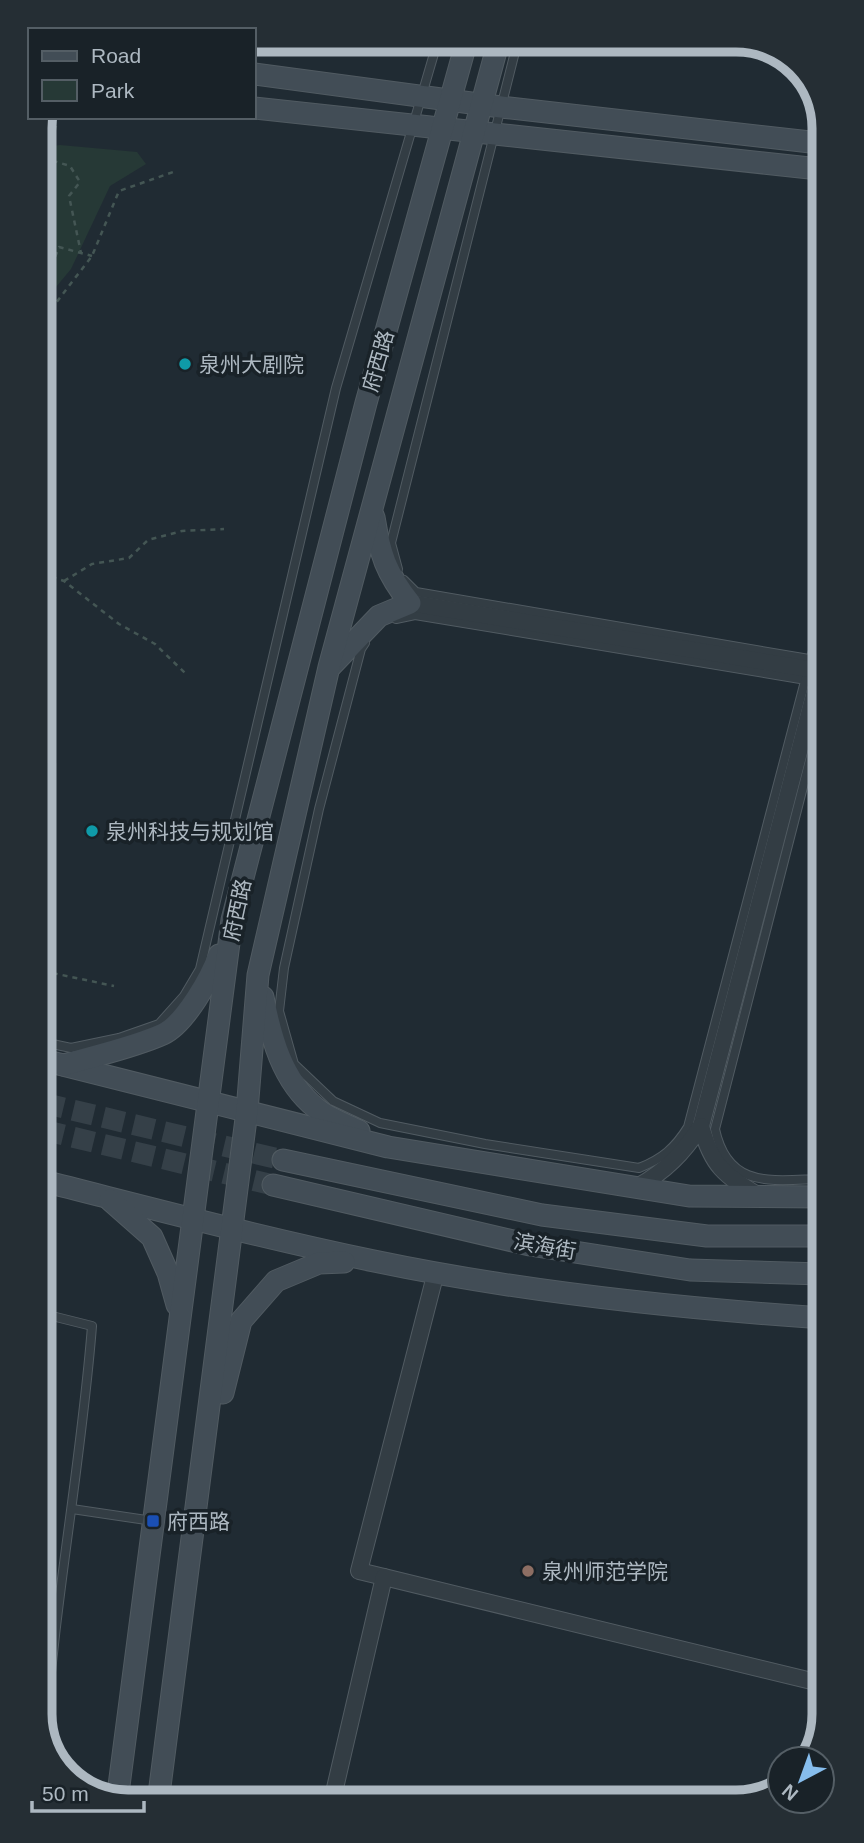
<svg xmlns="http://www.w3.org/2000/svg" width="864" height="1843" viewBox="0 0 864 1843" font-family="Helvetica,'Noto Sans SC',sans-serif">
	<style>
		.green { fill: #263936 }
		.lines { fill: none; stroke-linecap: round; stroke-linejoin: round }
		.secondary-tunnel { stroke: #354048; stroke-width: 21; stroke-dasharray: 21 10; stroke-linecap: butt }
		.lane-casing { stroke: #515b62; stroke-width: 10 }
		.street-casing { stroke: #515b62; stroke-width: 18 }
		.secondary-casing { stroke: #515b62; stroke-width: 23 }
		.path { stroke: #445654; stroke-width: 2.5; stroke-dasharray: 5 5; stroke-linecap: butt }
		.lane { stroke: #333d44; stroke-width: 8 }
		.street { stroke: #333d44; stroke-width: 16 }
		.secondary { stroke: #424d56; stroke-width: 21 }
		.culture-dot { fill: #0f9aa8; stroke: #192228; stroke-width: 2.5 }
		.transit-dot { fill: #1a4fb4; stroke: #192228; stroke-width: 2.5 }
		.education-dot { fill: #8d6e63; stroke: #192228; stroke-width: 2.5 }
		.labels { text-anchor: middle; dominant-baseline: central; stroke-width: 7; stroke-linejoin: round; paint-order: stroke }
		.street-label { font-size: 21px; fill: #adb8c1; stroke: #192228 }
		.poi-label { font-size: 21px; fill: #adb8c1; stroke: #192228; text-anchor: start }
		.rim { fill: none; stroke: #adb8c1; stroke-width: 9 }
	</style>
	<rect width="100%" height="100%" fill="#202b33"/>
	<path class="green" d="M60,145L137,152L146,164L110,186L71,269L41,305V220L45,217L41,198L40,148Z"/>
	<g class="lines">
		<g class="secondary-tunnel">
			<path d="M43,1103L283,1160"/>
			<path d="M43,1130L273,1185"/>
		</g>
		<defs>
			<g id="lane">
				<path d="M398,569L391,543L518,40"/>
				<path d="M404,580L416,592L821,661"/>
				<path d="M396,619L415,615L818,682"/>
				<path d="M365,643L361,649L319,809L284,968L279,1011L294,1064L333,1101L380,1123L485,1144L639,1168C662,1159 675,1148 688,1127L820,624"/>
				<path d="M821,717L715,1129C728,1190 773,1180 822,1179"/>
				<path d="M43,1042L71,1048L119,1038L159,1024L184,996L200,969L336,388L438,40"/>
				<path d="M44,1314L92,1326C81,1466 54,1604 45,1743"/>
				<path d="M72,1509L153,1521"/>
			</g>
			<g id="street">
				<path d="M410,603L821,671"/>
				<path d="M701,1126L821,668"/>
				<path d="M637,1187C666,1171 683,1153 701,1126C712,1166 724,1175 759,1196"/>
				<path d="M384,1577L359,1571L436,1272"/>
				<path d="M332,1801L384,1577L824,1684"/>
			</g>
			<g id="secondary">
				<path d="M254,74L501,107L819,143"/>
				<path d="M254,108L819,169"/>
				<path d="M331,666L379,616L410,603C386,573 380,554 374,517"/>
				<path d="M263,997C271,1037 282,1081 316,1108C327,1118 345,1124 359,1131"/>
				<path d="M43,1060L388,1147L689,1196L822,1197"/>
				<path d="M64,1065C96,1055 132,1048 163,1034C185,1024 211,977 219,955"/>
				<path d="M283,1160L542,1215L707,1236H822"/>
				<path d="M43,1181C154,1209 263,1238 374,1261C522,1292 673,1308 823,1318"/>
				<path d="M273,1185L530,1245L690,1270L822,1274"/>
				<path d="M110,1200L152,1237L168,1273L177,1305"/>
				<path d="M223,1393L241,1321L276,1281L319,1263L344,1262"/>
				<path d="M117,1801L232,920L366,403L467,40"/>
				<path d="M158,1802L247,1111L258,975L329,667L499,40"/>
			</g>
		</defs>
		<use href="#lane" class="lane-casing"/>
		<use href="#street" class="street-casing"/>
		<use href="#secondary" class="secondary-casing"/>
		<g class="path">
			<path d="M56,126L47,159L70,166L80,182L69,196L81,253"/>
			<path d="M41,250L54,260L59,247L92,256"/>
			<path d="M41,338L52,308L92,256L119,191L176,171"/>
			<path d="M42,574L64,581L119,624L155,644L185,673"/>
			<path d="M64,581L92,564L129,558L148,540L182,531L224,529"/>
			<path d="M43,971L114,986"/>
		</g>
		<use href="#lane" class="lane"/>
		<use href="#street" class="street"/>
		<use href="#secondary" class="secondary"/>
	</g>
	<g class="culture-dot">
		<circle cx="185" cy="364" r="7"/>
		<circle cx="92" cy="831" r="7"/>
	</g>
	<rect class="transit-dot" x="146" y="1514" width="14" height="14" rx="3.5"/>
	<circle class="education-dot" cx="528" cy="1571" r="7"/>
	<g class="labels">
		<g class="street-label">
			<text transform="translate(378 361) rotate(-74)">府西路</text>
			<text transform="translate(237 910) rotate(-78)">府西路</text>
			<text transform="translate(545 1246) rotate(10)">滨海街</text>
		</g>
		<g class="poi-label">
			<text x="199" y="364">泉州大剧院</text>
			<text x="106" y="831">泉州科技与规划馆</text>
			<text x="167" y="1521">府西路</text>
			<text x="542" y="1571">泉州师范学院</text>
		</g>
	</g>
	<path d="M0 0H864V1843H0ZM128 52H736A76 76 0 0 1 812 128V1714A76 76 0 0 1 736 1790H128A76 76 0 0 1 52 1714V128A76 76 0 0 1 128 52Z" fill="#252e34" fill-rule="evenodd"/>
	<path class="rim" d="M128 52H736A76 76 0 0 1 812 128V1714A76 76 0 0 1 736 1790H128A76 76 0 0 1 52 1714V128A76 76 0 0 1 128 52Z"/>
	<rect x="28" y="28" width="228" height="91" fill="#192228" stroke="#545e65" stroke-width="2"/>
	<rect x="42" y="51" width="35" height="10" fill="#424d56" stroke="#545e65" stroke-width="2"/>
	<text x="91" y="63" font-size="21" fill="#adb8c1">Road</text>
	<rect x="42" y="80" width="35" height="21" fill="#263936" stroke="#545e65" stroke-width="2"/>
	<text x="91" y="98" font-size="21" fill="#adb8c1">Park</text>
	<g transform="translate(801 1780) rotate(221)"><circle r="33" fill="#192228" stroke="#545e65" stroke-width="2"/>
	<path d="M0-5L12 26L0 18L-12 26Z" fill="#86bded"/>
	<text y="-10" font-size="19" font-weight="bold" text-anchor="middle" fill="#adb8c1">N</text>
	</g>
	<path d="M32 1801v10h112v-10" fill="none" stroke="#adb8c1" stroke-width="3.5"/>
	<text x="42" y="1801" font-size="21" fill="#adb8c1" stroke="#192228" stroke-width="5" paint-order="stroke">50 m</text>
</svg>
